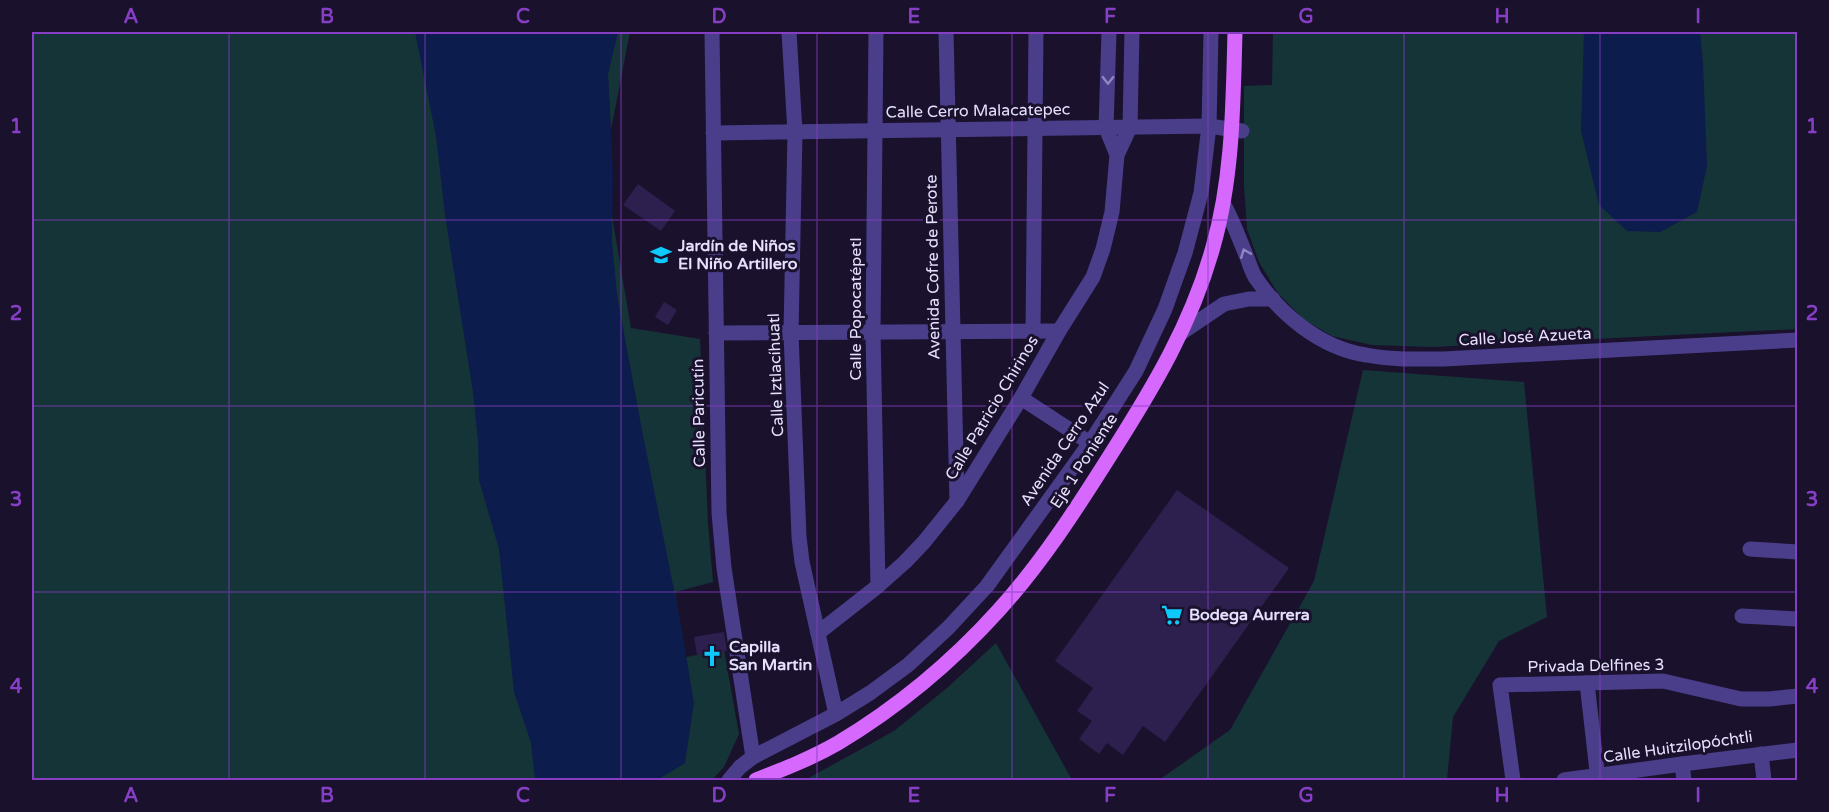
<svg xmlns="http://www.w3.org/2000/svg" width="1829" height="812" viewBox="0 0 1829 812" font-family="'Varela Round',sans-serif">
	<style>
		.green { fill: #153437 }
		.water { fill: #0c1c4c }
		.building { fill: #2d1f4e }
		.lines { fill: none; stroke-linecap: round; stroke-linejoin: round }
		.minor { stroke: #4a3e8b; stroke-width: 15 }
		.major { stroke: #d668fd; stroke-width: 15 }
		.oneway { stroke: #9086bf }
		.grid { fill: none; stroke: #863ec5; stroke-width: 1.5; stroke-opacity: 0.55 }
		.labels { text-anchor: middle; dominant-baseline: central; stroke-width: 6; stroke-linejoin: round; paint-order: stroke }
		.street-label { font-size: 16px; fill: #e6dffe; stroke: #1a122d }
		.poi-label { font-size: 16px; font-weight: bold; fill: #e6dffe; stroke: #1a122d; text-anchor: start }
		.neatline { fill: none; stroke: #863ec5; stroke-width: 2 }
		.grid-label { font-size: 20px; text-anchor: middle; font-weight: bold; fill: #863ec5 }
	</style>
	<rect width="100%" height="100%" fill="#1a122d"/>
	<g class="green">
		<path d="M32,32H630L611,130L608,79L596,121L631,328L700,339L708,523L713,582L675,592L686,657L724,650L739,734L724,767L712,780H32Z"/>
		<path d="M1273,32H1797V329L1432,347L1372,345L1332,336L1303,319L1277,292L1259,262L1247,229L1244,185V86L1272,85Z"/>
		<path d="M1363,370L1524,382L1547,617L1499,641L1453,717L1447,780H1159L1230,730L1314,581Z"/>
		<path d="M996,643L1072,780H805L894,731L947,688Z"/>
	</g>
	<g class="water">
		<path d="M415,32H618L608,75L613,175L612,241L617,295L641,425L681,625L694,703L685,763L657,780H535L531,743L514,692L499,549L479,480L478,440L473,392L445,215L436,136Z"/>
		<path d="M1584,32H1700L1703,63L1707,166L1697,212L1660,232L1627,231L1599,205L1581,131Z"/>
	</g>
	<g class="building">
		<path d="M638,184L675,211L661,231L623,205Z"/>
		<path d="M664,302L677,310L668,325L655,317Z"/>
		<path d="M1177,490L1289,568L1165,742L1143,726L1123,755L1107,743L1099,754L1079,739L1092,721L1077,711L1093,688L1055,661Z"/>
		<path d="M724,632L727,651L697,655L694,637Z"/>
	</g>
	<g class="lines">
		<g class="minor">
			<path d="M712,32L719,513L724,568L753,757L740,767L729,780"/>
			<path d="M789,32L795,132L791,333L799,537L802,562L836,714"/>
			<path d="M876,32L873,332L878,586"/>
			<path d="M946,32L957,501"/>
			<path d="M1109,32L1106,128L1117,155"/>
			<path d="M713,133L1209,126L1242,131"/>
			<path d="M1224,205C1233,221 1239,238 1246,255C1249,262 1251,270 1255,277C1280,314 1320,348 1366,355C1392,360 1418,359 1444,359L1798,340"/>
			<path d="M1033,331L1036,32"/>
			<path d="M716,333L1059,331"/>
			<path d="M1181,333L1224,304L1249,299H1273"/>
			<path d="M1021,398L1090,443"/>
			<path d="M1750,549L1798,552"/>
			<path d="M1742,616L1798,619"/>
			<path d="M818,633L878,586L905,562L924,542L957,501L1021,398L1059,331L1093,277L1103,249L1112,212L1117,155L1130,127L1132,32"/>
			<path d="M1587,683L1598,780"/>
			<path d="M1761,754L1764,780"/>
			<path d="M753,757L836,714L870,693L908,665L948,628L987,586L1090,443L1136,371L1165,309L1185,253L1201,193L1209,126L1211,32"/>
			<path d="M1682,764L1684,780"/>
			<path d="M1513,780L1500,685L1663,681L1741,699H1769L1798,696"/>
			<path d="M1564,780L1682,764L1798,750"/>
		</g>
		<path class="major" d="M756,780C784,769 812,758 838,743C898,707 951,663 998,611C1041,564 1077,508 1111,454C1153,388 1192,323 1213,247C1233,177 1233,104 1235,32"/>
	</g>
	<defs><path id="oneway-chevron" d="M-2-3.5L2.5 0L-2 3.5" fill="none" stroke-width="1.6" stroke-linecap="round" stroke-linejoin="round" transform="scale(1.5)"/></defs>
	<g class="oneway">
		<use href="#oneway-chevron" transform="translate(1108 80) rotate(91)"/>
		<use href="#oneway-chevron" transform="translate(1245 253) rotate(-112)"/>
	</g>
	<path class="grid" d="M229,32V780M425,32V780M621,32V780M817,32V780M1012,32V780M1208,32V780M1404,32V780M1600,32V780M32,220H1798M32,406H1798M32,592H1798"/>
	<defs>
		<symbol id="school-bare" viewBox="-9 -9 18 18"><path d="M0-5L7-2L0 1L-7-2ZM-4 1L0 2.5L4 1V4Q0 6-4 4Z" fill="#0ec9fb" stroke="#1a122d" stroke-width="2.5" paint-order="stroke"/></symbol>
		<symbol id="supermarket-bare" viewBox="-9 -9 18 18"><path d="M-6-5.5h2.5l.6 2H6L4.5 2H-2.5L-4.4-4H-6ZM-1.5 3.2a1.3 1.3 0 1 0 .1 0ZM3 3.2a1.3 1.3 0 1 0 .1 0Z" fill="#0ec9fb" stroke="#1a122d" stroke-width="2.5" paint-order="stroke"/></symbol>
		<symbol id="church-bare" viewBox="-9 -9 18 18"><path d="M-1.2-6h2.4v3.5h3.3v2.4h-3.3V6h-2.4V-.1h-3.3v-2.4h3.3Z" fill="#0ec9fb" stroke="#1a122d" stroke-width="2.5" paint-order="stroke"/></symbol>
	</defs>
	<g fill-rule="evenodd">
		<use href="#school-bare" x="646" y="240" width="30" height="30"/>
		<use href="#supermarket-bare" x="1157" y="600" width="30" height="30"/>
		<use href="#church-bare" x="697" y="641" width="30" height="30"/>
	</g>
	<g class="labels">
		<g class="street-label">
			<text transform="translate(978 111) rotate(-1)">Calle Cerro Malacatepec</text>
			<text transform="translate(933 267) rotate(-91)">Avenida Cofre de Perote</text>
			<text transform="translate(856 309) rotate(-90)">Calle Popocatépetl</text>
			<text transform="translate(1525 337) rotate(-3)">Calle José Azueta</text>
			<text transform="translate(776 375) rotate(-92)">Calle Iztlacíhuatl</text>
			<text transform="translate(992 408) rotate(-59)">Calle Patricio Chirinos</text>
			<text transform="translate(699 413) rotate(-91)">Calle Paricutín</text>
			<text transform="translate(1065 444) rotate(-56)">Avenida Cerro Azul</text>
			<text transform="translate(1084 461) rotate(-57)">Eje 1 Poniente</text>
			<text transform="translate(1596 666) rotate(-1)">Privada Delfines 3</text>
			<text transform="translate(1678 747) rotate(-8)">Calle Huitzilopóchtli</text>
		</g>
		<g class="poi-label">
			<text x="678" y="246">Jardín de Niños<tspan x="678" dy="18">El Niño Artillero</tspan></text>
			<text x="1189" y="615">Bodega Aurrera</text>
			<text x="729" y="647">Capilla<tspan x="729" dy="18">San Martin</tspan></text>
		</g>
	</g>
	<rect width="1829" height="812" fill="none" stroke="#1a122d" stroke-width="66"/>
	<rect x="33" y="33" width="1763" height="746" class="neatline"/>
	<g class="grid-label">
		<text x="131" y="23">A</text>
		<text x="327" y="23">B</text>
		<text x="523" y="23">C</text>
		<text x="719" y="23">D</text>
		<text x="914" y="23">E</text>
		<text x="1110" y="23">F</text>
		<text x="1306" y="23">G</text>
		<text x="1502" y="23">H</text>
		<text x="1698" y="23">I</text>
		<text x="16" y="133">1</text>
		<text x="1812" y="133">1</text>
		<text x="16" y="320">2</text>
		<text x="1812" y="320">2</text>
		<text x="16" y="506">3</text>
		<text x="1812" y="506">3</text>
		<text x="16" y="693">4</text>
		<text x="1812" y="693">4</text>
		<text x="131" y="802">A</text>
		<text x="327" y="802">B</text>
		<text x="523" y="802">C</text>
		<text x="719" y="802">D</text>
		<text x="914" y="802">E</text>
		<text x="1110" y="802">F</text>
		<text x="1306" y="802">G</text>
		<text x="1502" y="802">H</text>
		<text x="1698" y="802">I</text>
	</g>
</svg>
